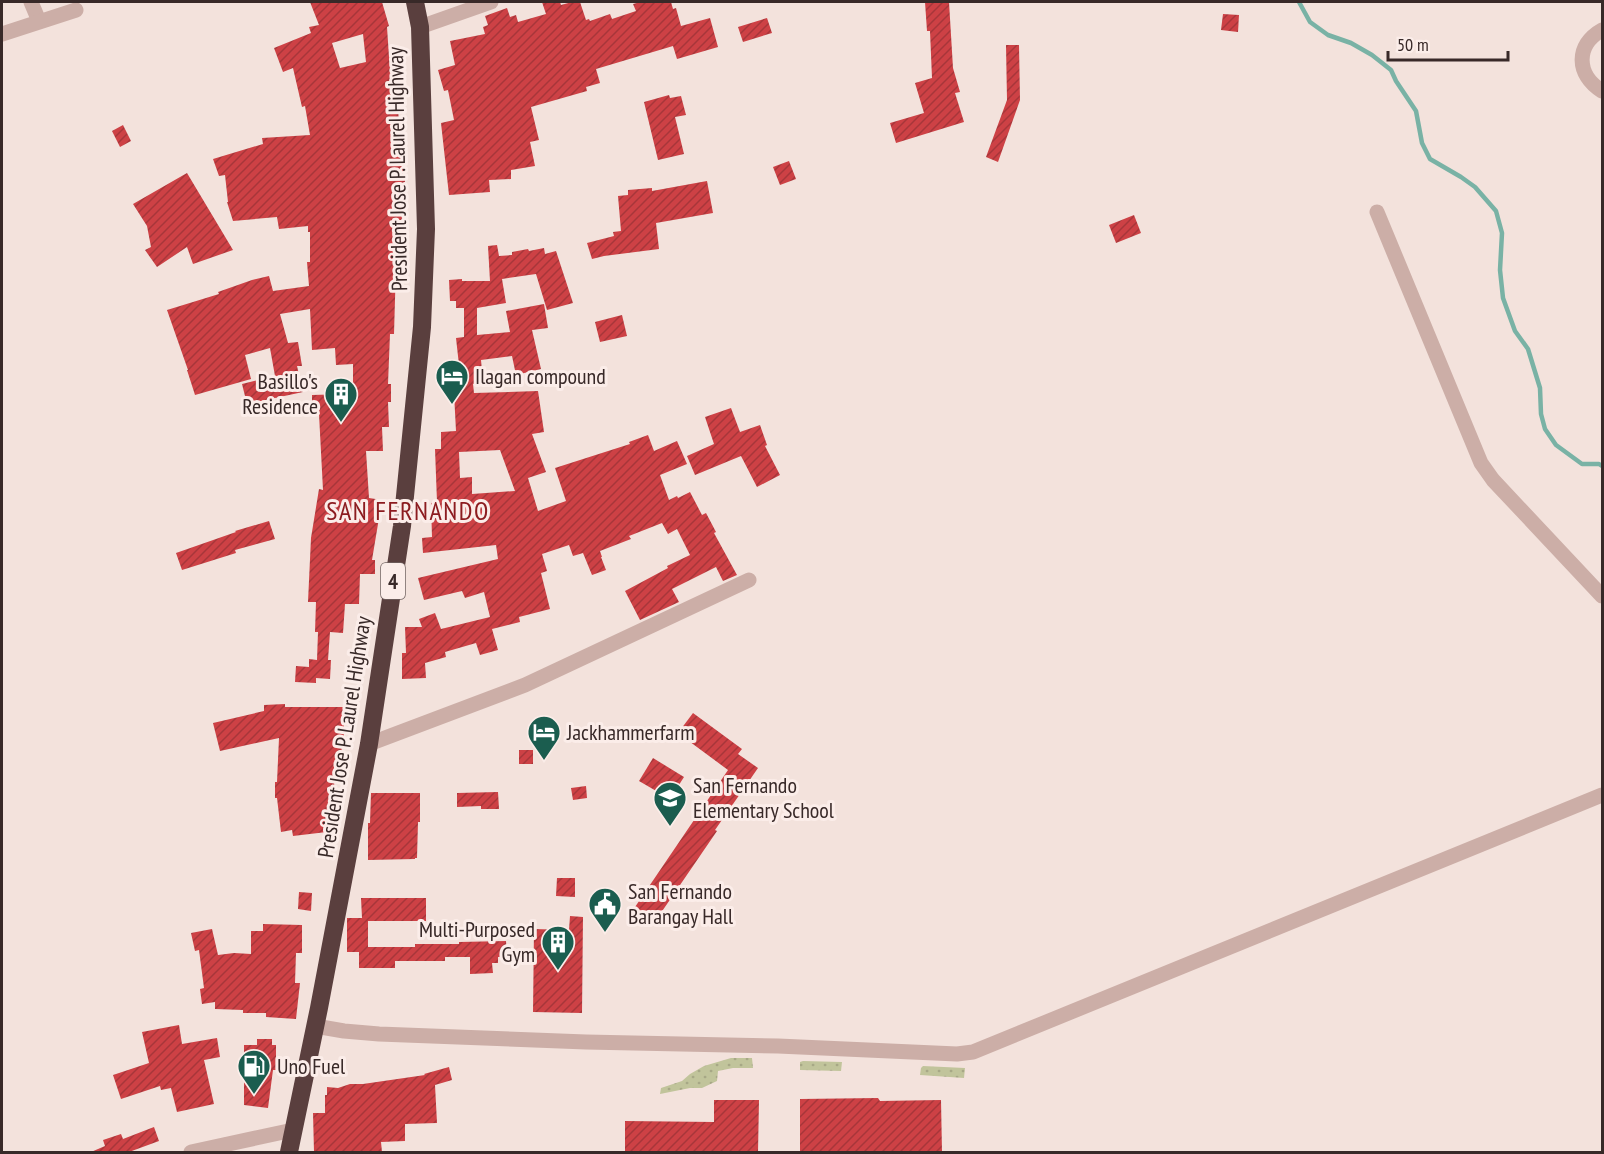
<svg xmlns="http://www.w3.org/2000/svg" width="1604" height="1154" viewBox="0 0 1604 1154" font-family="'PT Sans Narrow',sans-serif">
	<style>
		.grass { fill: url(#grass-dots) }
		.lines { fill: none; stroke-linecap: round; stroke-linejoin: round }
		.stream { stroke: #79b2a5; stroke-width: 4.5 }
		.building { fill: url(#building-hatch); fill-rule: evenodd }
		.street { stroke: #ccaea7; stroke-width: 15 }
		.highway { stroke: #5a3f3e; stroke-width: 18 }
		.labels { text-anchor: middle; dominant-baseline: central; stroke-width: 6; stroke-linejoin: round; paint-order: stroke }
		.shield { fill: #fbede9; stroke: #726462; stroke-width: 1.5 }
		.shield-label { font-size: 21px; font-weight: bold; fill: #382928 }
		.street-label { font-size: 22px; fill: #382928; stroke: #fbede9 }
		.poi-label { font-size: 22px; fill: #382928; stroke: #fbede9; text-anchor: start }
		.quarter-label { font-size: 26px; letter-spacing: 1.5px; fill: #8c1c20; stroke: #fbede9 }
	</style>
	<defs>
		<pattern id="grass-dots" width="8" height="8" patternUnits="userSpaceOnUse" patternTransform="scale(1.5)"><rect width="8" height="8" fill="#c1c49b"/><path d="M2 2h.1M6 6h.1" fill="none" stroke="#a7a886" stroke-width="1.8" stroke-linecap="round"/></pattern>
		<pattern id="building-hatch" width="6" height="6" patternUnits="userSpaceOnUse" patternTransform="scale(1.5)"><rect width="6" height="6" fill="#cd4145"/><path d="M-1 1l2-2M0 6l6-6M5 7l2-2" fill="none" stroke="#a7363a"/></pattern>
	</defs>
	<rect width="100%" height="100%" fill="#f3e2dc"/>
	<g class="grass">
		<path d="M731,1058H752L753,1068H733L718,1071L717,1081L702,1088H690L660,1094L661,1088L682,1081L690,1074L704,1066Z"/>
		<path d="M803,1061L842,1062L841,1071L800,1070V1062Z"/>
		<path d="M923,1066L965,1068L964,1078L920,1075L921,1068Z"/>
	</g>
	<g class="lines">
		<path class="stream" d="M1299,2L1310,22L1328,35L1351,43L1372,55L1391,70L1396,81L1416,111L1422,143L1430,159L1461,177L1475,187L1496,211L1502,233L1500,270L1503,298L1515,331L1528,349L1540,388L1541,414L1545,429L1556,445L1582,464H1599L1602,466"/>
	</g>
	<g class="building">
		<path d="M310,2H382L389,26L387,27L389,57L394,56L397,73H395L400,134H403V179H405V199H402L403,265H396L394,334H390L388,384H391V402H388L389,427H382L383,451H366L369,498L382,500L372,560H375V574H360L359,604H345L343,633L330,632L328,660H331L330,679L316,678V683L295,682L296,666L309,667V659L317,660L318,632H315L316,602H308L311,538L319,489L323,490L319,414H312V395L346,394V391H353V364L336,365L335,348L312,350L310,309L280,314L288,343L298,342L302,366H297L303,392L247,404L242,384L275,376L270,348L245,355L251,379L195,395L187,370H188L167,310L219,294L218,292L252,280L269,276L273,291L309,286L307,262H310V232H308V226L279,229L277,217L233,221L227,202H228L225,175L219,176L213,159L263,144L262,138L310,135L305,106L302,107L293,68L283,72L274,48L311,33L309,27L319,25ZM363,34L366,62L340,68L332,43Z"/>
		<path d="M542,2H560L561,5L572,2H580L586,20L589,19L590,21L610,14L612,19L636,11L633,4L641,2H671L673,9L676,8L681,26L710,18L718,47L677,59L673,46L596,69L600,83L586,87L587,91L531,107L539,140L530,142L535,166L511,170V179L489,180L490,192L449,195L441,123L454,120L448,90L444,91L438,70L455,65L450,41L485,34L483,27L488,25L485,16L507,8L510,17L516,15L518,22L546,14Z"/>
		<path d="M925,2H949L953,68L960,92L955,93L964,122L896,143L890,123L924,113L915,83L932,78L930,31H927Z"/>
		<path d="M1223,14L1239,15L1238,32L1221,30Z"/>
		<path d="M767,18L772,33L743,42L738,27Z"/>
		<path d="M1006,45H1019L1020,100L998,162L986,157L1007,100Z"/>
		<path d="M669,95L670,98L681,96L686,115L675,117L684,154L658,160L644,102Z"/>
		<path d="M123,125L131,141L120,147L112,131Z"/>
		<path d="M789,161L796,179L780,185L773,167Z"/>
		<path d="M187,173L233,250L193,264L187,247L157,267L145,250L151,247L147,226L133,204Z"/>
		<path d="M707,181L713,213L656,223L659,249L604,256L592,259L587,243L614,236L613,232L621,231L618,196L628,195V190L652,188V191Z"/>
		<path d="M1134,215L1141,233L1116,243L1109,225Z"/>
		<path d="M497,245L499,256L512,255V252L528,249L529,251L544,248L545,254L556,251L573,303L547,310L536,274L502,279L506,303L477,308V335L510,332L506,311L544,304L548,328L532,330L541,369L516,375L512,356L481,360L483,382L473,384L474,393L538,391L544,432L532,434L546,472L528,478L538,511L566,501L555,468L630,444L629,442L648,435L654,451L677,441L687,464L660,475L669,500L677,496L678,498L690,492L702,515L706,513L716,532L714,533L737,575L723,581L716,567L672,589L679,602L640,620L625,591L668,568L667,566L690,555L677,529L668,534L662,523L629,536L631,539L600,551L602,557H601L606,570L592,575L583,553L573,556L569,545L542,554L547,571L541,573L550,609L519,617L520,622L492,629L498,650L480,655L476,643L445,652L446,657L425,663L426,678L402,679V653H406L405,627H422L419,619L435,613L441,629L490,617L484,592L465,598L462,591L424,600L418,578L498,559L496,545L423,553L422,538L432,537L431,503L437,502L435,449H441V432L456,431L453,374H460L456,338L464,337V308H456V301H450L449,280L462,279V281H490L488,246ZM500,450L515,491L472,494V477L460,478L459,452Z"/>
		<path d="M622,315L627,336L600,342L595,322Z"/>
		<path d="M731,408L740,432L760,425L767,445L765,446L780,475L757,487L741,456L695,475L687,456L714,444L705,417Z"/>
		<path d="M269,521L275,539L235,550L236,553L182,570L176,553L236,532L235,531Z"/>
		<path d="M285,704V707H344V740H342L341,767H334L335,831L293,836L292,830L281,832L277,798H275V782H277L279,738L220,751L213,723L264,711V705Z"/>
		<path d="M693,713L742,749L738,754L758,768L715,830L717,831L654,923L635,907L728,770L678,733Z"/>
		<rect x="519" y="750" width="14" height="14"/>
		<path d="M653,758L684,777L670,799L639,781Z"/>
		<path d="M586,786L587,798L573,800L571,788Z"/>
		<path d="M498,792L499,809H481V806L457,807V793Z"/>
		<path d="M371,793H420V822H418L417,858H415V859L368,860V823H370Z"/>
		<path d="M557,878H575V897L556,896Z"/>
		<path d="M299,892L312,893L311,911L298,909Z"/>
		<path d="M361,898H426V921H368V947H415V944H459V942L506,941L507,957H498V963H492L493,973L470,974V957H445V961H395V968H359V952H347V918H362Z"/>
		<path d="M570,916L583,917L582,1013L533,1012L534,929L569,930Z"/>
		<path d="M263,924L302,925V953H296L295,983H300L296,1019L266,1017V1013H243V1010L215,1009V1002L202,1004L200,989L204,988L199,950L195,951L191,933L212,929L218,955L234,953L251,954V931H263Z"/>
		<path d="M179,1025L182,1044L217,1038L220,1057L204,1060L214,1104L177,1112L171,1088L161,1090L160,1086L121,1099L113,1075L149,1063L142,1032Z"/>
		<path d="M257,1039H272V1045H276V1070H273L268,1108L244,1105V1045H257Z"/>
		<path d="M449,1067L452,1080L435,1085L437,1123L405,1124V1141L381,1142L382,1152H314L313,1113H325V1095H327V1087L338,1088L350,1084H363L425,1075L424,1074Z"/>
		<path d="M878,1098L880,1101L941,1100L942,1152H800V1099Z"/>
		<path d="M714,1100H759L758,1152H625V1121L714,1122Z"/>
		<path d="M154,1127L159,1141L129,1152H91L105,1146L103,1140L121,1134L123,1139Z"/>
	</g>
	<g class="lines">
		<g class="street">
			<path d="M31,2L39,21"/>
			<path d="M420,27L491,2"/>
			<path d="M1602,30C1575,45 1576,75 1602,91"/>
			<path d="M2,34L76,10"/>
			<path d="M1377,212L1481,463L1493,480L1602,596"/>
			<path d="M369,744L525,685L749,580"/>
			<path d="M315,1026L344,1031L379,1034L586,1042L778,1046L957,1054L973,1052L1602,795"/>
			<path d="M191,1152L293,1130"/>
		</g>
		<path class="highway" d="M289,1152L319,1008L369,744L402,526L422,327L426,229L420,27L415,2"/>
	</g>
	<defs>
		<symbol id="hotel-pin" viewBox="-11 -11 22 30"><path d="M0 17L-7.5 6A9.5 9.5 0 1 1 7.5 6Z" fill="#1b5d4f" stroke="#fbede9"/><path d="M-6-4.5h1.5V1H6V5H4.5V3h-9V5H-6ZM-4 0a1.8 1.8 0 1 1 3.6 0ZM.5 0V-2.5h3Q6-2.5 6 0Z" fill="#fff"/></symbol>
		<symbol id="building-pin" viewBox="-11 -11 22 30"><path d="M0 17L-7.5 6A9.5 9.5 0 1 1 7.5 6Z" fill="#1b5d4f" stroke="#fbede9"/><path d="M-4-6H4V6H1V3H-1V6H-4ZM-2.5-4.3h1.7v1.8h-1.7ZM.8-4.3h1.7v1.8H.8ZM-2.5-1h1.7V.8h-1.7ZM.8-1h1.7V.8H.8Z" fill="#fff"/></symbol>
		<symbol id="school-pin" viewBox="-11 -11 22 30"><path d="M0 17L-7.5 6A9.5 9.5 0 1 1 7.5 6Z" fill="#1b5d4f" stroke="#fbede9"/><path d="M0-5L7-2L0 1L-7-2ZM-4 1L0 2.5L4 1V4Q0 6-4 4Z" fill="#fff"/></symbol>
		<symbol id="civic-pin" viewBox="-11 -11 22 30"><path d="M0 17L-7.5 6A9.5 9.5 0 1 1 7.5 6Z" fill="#1b5d4f" stroke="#fbede9"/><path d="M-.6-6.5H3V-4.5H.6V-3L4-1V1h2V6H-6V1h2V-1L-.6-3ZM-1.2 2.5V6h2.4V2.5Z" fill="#fff"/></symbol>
		<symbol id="fuel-pin" viewBox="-11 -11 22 30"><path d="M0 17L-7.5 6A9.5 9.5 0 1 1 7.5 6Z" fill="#1b5d4f" stroke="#fbede9"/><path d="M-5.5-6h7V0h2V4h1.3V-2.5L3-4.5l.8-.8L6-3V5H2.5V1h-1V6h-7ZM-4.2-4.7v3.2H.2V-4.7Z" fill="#fff"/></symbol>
	</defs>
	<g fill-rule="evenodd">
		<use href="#hotel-pin" x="433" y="357" width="38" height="52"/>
		<use href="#building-pin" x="322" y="375" width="38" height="52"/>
		<use href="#hotel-pin" x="525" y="713" width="38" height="52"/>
		<use href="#school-pin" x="651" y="779" width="38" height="52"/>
		<use href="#civic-pin" x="586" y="885" width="38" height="52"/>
		<use href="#building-pin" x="539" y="923" width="38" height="52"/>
		<use href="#fuel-pin" x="235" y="1047" width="38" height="52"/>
	</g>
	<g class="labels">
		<rect class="shield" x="381" y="563" width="24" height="36" rx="4.5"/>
		<g class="shield-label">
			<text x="393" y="581">4</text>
		</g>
		<g class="street-label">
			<text transform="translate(397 169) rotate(-91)">President Jose P. Laurel Highway</text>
			<text transform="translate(344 737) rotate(-81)">President Jose P. Laurel Highway</text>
		</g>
		<g class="poi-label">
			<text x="475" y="376">Ilagan compound</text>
			<text x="318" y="381" text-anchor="end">Basillo's<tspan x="318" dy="25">Residence</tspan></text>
			<text x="567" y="732">Jackhammerfarm</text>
			<text x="693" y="785">San Fernando<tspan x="693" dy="25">Elementary School</tspan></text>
			<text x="628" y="891">San Fernando<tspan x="628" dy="25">Barangay Hall</tspan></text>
			<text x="535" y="929" text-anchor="end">Multi-Purposed<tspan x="535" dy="25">Gym</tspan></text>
			<text x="277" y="1066">Uno Fuel</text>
		</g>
		<g class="quarter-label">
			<text x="408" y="510">SAN FERNANDO</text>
		</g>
	</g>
	<rect width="1604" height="1154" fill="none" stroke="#382928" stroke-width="6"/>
	<path d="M1388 51v9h120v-9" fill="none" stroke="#382928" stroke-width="3"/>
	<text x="1397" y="51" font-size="18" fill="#382928" stroke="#fbede9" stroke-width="4.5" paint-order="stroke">50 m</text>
</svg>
